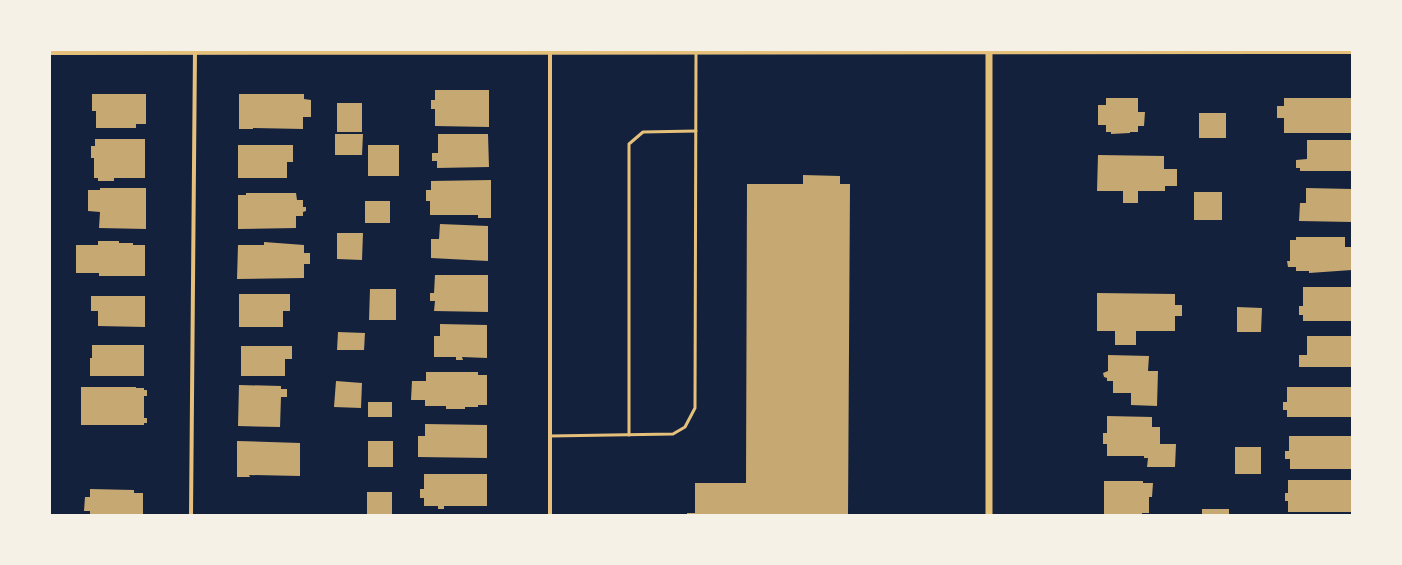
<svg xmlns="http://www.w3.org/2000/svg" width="1402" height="565" viewBox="0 0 1402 565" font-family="'Roboto Condensed',sans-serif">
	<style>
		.building { fill: #c6a872 }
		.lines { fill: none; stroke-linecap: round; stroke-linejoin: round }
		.service { stroke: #e5c07b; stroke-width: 3 }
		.minor { stroke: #e5c07b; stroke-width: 4 }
		.tertiary { stroke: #e5c07b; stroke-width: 7 }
	</style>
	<rect width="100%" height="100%" fill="#14213d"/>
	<g class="building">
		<path d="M435,90H489V127L435,126V109H431V100H435Z"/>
		<path d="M92,94H146V124H136V128H96V111H92Z"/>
		<path d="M239,94H304V99L311,100V117H303V129L253,128V129H239Z"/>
		<path d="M1106,98H1138V112H1145L1144,126H1138V132H1130V133L1111,134V132H1106V125H1098V105H1106Z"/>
		<path d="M1284,98H1352V133H1284V118H1277V106H1284Z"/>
		<rect x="337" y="103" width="25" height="29"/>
		<rect x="1199" y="113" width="27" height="25"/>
		<path d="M335,134H363L362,155H335Z"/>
		<path d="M438,134H488L489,167L437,168V161H432V153H438Z"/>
		<path d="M95,139H145V178H114V181H98V178H94V158H91V146H95Z"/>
		<path d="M1307,140H1352V171H1300V168H1296V160L1307,159Z"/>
		<path d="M238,145H293V162H287V178H238Z"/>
		<rect x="368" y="145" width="31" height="31"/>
		<path d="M1098,155L1164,156V169H1177V186H1165V191H1138V203H1123V191H1097Z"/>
		<path d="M803,175L840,176V184H850L848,515H687V513H695V483H746L747,184H803Z"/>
		<path d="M491,180V218H478V215H430V201H426V190H431V181Z"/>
		<path d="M100,188H146V229L99,228L100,212L88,211V190H100Z"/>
		<path d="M1306,188L1352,189V222L1299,221L1300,203H1306Z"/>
		<rect x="1194" y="192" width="28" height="28"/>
		<path d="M246,193H296L297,200H303V207H306V211L303,212V216H296V228L238,229V195H246Z"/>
		<rect x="365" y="201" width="25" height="22"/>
		<path d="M440,224L488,226V261L431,258V239H439Z"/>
		<path d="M337,233H363L362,260L337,259Z"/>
		<path d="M1296,237H1345V247H1352V270L1309,273V271H1296V267H1288L1287,261H1290V240H1296Z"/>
		<path d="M98,241H119V243H133V245H145V276H99V273H76V245H98Z"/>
		<path d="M264,242L304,245V253H310V264H304V278L237,279L238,245H264Z"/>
		<path d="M435,275H488V312L434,311L435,301H430V293H434Z"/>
		<path d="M1303,287H1352V321H1303V315H1299V306H1303Z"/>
		<path d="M370,289H396V320H369Z"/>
		<path d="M1097,293L1175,294V305H1182V316H1175V331H1136V345H1115V331H1097Z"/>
		<path d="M239,294H290V311H283V327H239Z"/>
		<path d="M91,296H145V327L98,326V311H91Z"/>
		<path d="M1237,307L1262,308L1261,332H1237Z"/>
		<path d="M440,324L487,325V358L462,357L463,360H456V357H434V336H440Z"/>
		<path d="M338,332L365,333L364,350H337Z"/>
		<path d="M1307,336H1352V367H1299V355H1307Z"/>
		<path d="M92,345H144V376H90V358H92Z"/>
		<path d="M241,346H292V359H285V376H241Z"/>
		<path d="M1108,355L1149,356L1148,371H1158L1157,406L1131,405V393H1113V381H1107V378L1104,377L1103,373L1108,371Z"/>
		<path d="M426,372H478V375H487V405H478V407H465V409H446V406H425V400H411L412,381H426Z"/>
		<path d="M336,381L362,383L361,408L334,407Z"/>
		<path d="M239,385L281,386V389H287V397H281L280,427L238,426Z"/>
		<path d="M81,387H136V388H144V390H147V396H144V418H147V423H144V425H81Z"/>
		<path d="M1287,387H1352V417H1287V410H1283V402H1287Z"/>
		<rect x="368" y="402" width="24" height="15"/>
		<path d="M1107,416L1152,417V427H1160V444H1176L1175,467H1147L1148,458H1144V456H1107V444H1103V433H1107Z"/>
		<path d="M425,424L487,425V458L418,457V436H425Z"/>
		<path d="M1289,436H1352V469H1290V459H1285V451H1289Z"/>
		<path d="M237,441L300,443V476L249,475L250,477H237Z"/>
		<rect x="368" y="441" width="25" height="26"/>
		<rect x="1235" y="447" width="26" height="27"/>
		<path d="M424,474H487V506H444V509H438V506H424V498H420V489H424Z"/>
		<path d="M1288,480H1352V512H1288V501H1285V493H1288Z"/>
		<path d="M1104,481H1143V483H1153L1152,497H1149V513H1142V515H1104Z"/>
		<path d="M90,489L134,490V493H143V515H90V511H84L85,497H90Z"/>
		<rect x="367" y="492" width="25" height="23"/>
		<rect x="1202" y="509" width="27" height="6"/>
	</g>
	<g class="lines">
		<g class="service">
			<path d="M629,435V144L643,132L696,131"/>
			<path d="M550,436L673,434L685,427L695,408L696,52"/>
		</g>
		<g class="minor">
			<path d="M50,53L1352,52"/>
			<path d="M191,515L195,50"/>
			<path d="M550,515V50"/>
		</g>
		<path class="tertiary" d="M989,515V50"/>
	</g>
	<rect width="1402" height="565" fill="none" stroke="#f6f1e7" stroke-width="102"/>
</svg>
